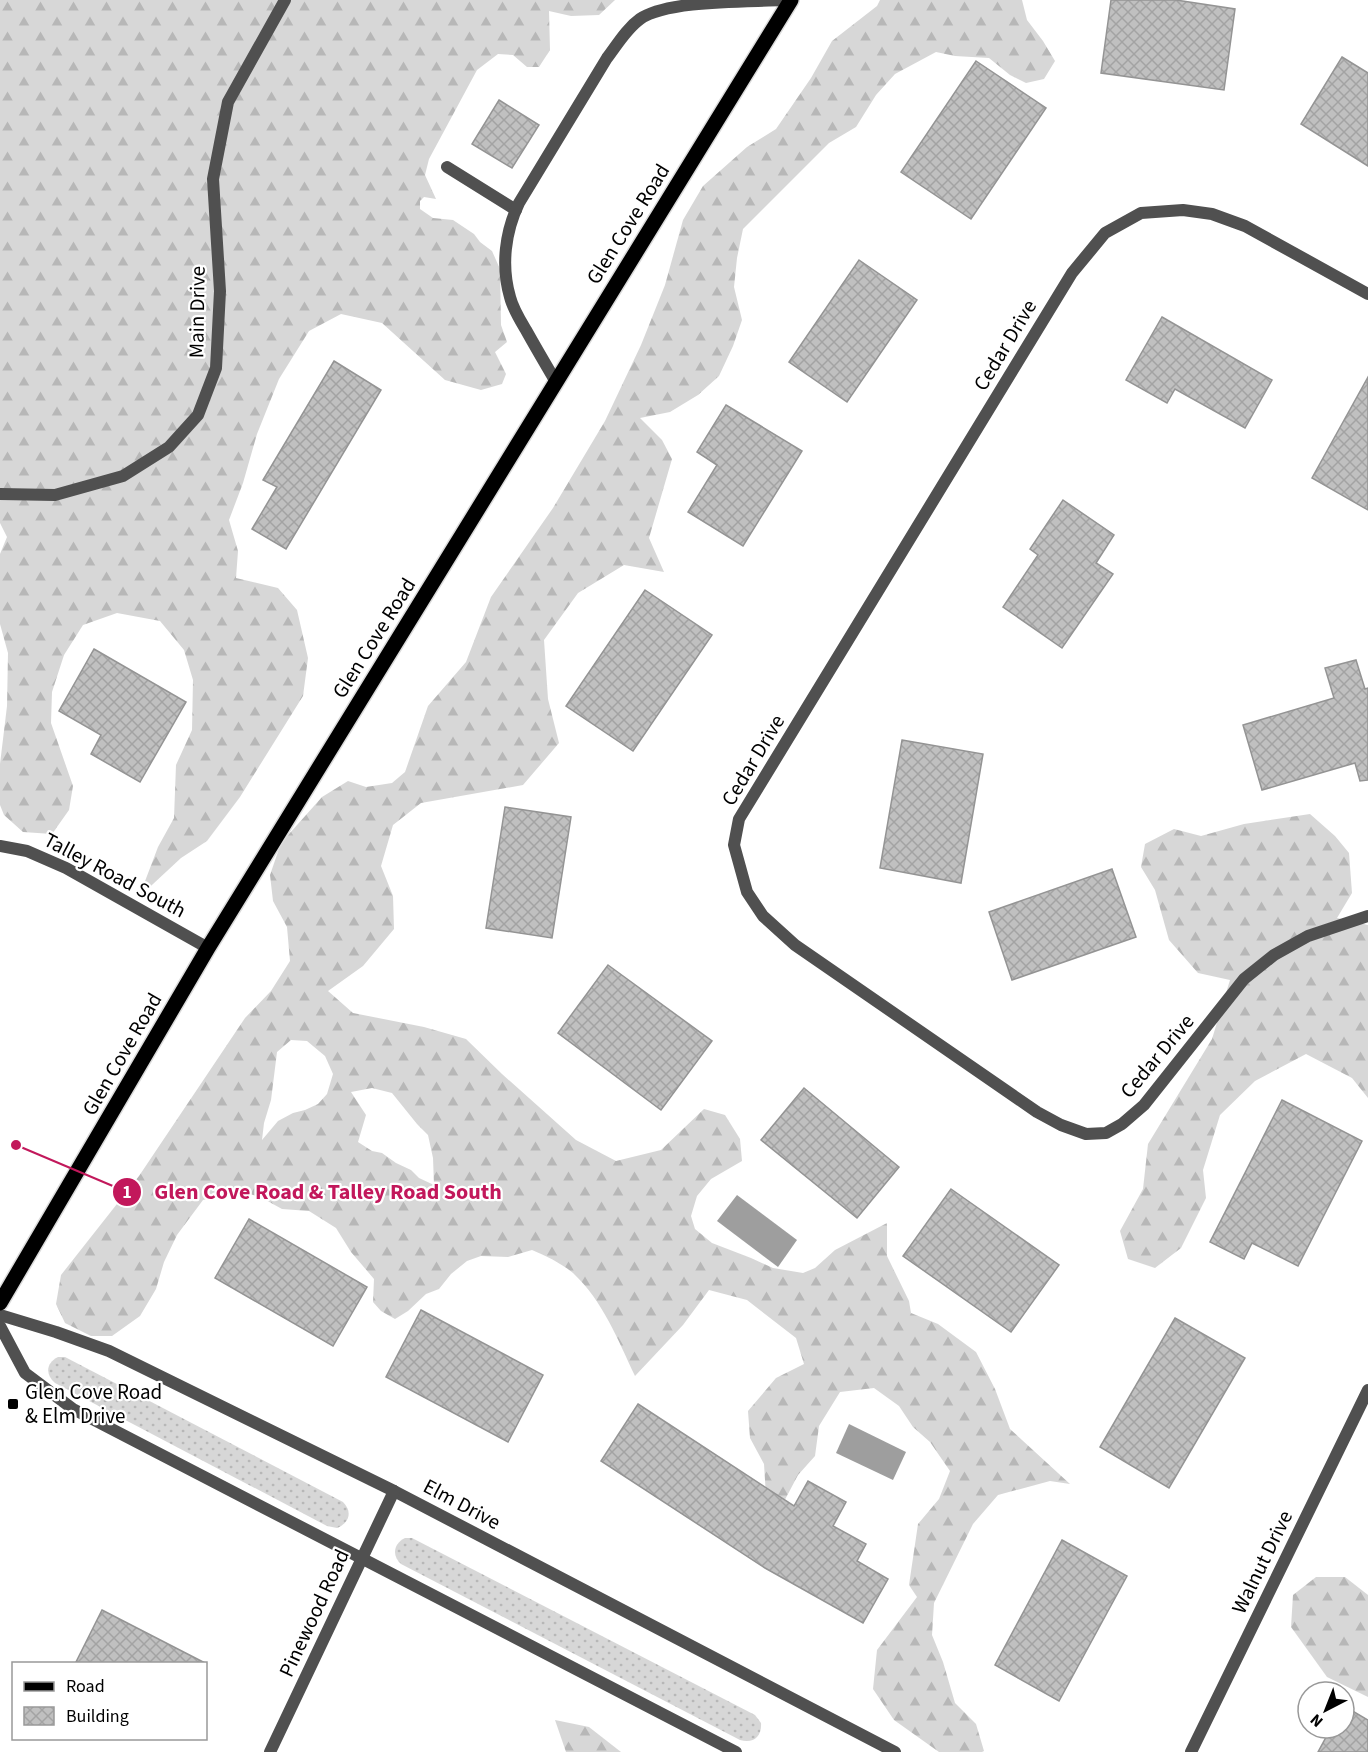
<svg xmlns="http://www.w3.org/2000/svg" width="1368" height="1752" viewBox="0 0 1368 1752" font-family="'Source Sans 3',sans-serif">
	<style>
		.grass { fill: url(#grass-dots) }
		.forest { fill: url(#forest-firs); fill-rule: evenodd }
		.water { fill: #9e9e9e }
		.building { fill: url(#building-cross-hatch); stroke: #949494; stroke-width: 1.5 }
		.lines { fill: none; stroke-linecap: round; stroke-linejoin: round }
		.primary-casing { stroke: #dbdbdb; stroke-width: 18 }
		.service { stroke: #505050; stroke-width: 12 }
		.minor { stroke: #505050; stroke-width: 12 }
		.primary { stroke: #000; stroke-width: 15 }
		.poi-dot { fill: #000; stroke: #fff; stroke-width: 2 }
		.labels { text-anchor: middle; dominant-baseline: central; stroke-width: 4.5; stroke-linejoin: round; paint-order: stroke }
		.street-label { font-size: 21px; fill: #000; stroke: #fff }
		.poi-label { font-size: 21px; fill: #000; stroke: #fff; text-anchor: start }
		.leader { fill: none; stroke: #c2185b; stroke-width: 2 }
		.callout-dot { fill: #c2185b; stroke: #fff; stroke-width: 2 }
		.mark-label { font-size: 18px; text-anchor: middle; font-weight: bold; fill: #fff }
		.callout-label { font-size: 22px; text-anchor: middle; font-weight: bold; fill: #c2185b; stroke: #fff; stroke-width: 4.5; stroke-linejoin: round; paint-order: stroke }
	</style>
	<defs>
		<pattern id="grass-dots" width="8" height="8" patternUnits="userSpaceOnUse" patternTransform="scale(1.5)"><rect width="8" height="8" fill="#d7d7d7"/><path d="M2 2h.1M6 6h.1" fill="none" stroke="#b7b7b7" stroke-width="1.8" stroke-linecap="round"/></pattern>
		<pattern id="forest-firs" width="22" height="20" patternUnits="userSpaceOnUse" patternTransform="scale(1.5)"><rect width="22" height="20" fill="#d7d7d7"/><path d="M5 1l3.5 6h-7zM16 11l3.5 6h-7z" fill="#b7b7b7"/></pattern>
		<pattern id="building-cross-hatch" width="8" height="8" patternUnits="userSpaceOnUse" patternTransform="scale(1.5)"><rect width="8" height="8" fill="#c0c0c0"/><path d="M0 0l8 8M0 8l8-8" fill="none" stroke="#a3a3a3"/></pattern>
	</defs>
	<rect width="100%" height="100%" fill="#fff"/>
	<g class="grass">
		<path d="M58,1357H65L343,1502C353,1512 349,1523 337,1528L327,1526L55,1383C45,1374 46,1363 58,1357Z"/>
		<path d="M405,1538H412L755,1715L761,1723C762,1737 753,1744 740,1740L401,1564C392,1556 393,1544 405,1538Z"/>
	</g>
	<g class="forest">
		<path d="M0,0H615L599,15L571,16L549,11L550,50L539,67H527L513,55L498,54L477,70L429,159L425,175L436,199L424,197L420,201V209L433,218L453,220L474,234L480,242L492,251L500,269L501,325L507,342L495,352L506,374L502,384L481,390L445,380L382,323L341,314L309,331L279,379L257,434L243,483L229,520L238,551L236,578L278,588L297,610L308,658L303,696L240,797L207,841L181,858L139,897L158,847L174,818L176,765L192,730L193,680L184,650L160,621L117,613L83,625L64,655L52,692L51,723L73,786L69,810L52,834L23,832L4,815L0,805V764L7,706L8,653L0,624V554L7,537L0,523Z"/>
		<path d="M880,0H1022L1027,20L1043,41L1055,61L1044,79L1026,83L1010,75L989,58L955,56L936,52L895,74L876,95L856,127L829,143L743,229L737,258L734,287L742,320L733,346L719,376L698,395L670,412L640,418L662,440L672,459L649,538L664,572L624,565L578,593L544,640L548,699L559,743L523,785L421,803L393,825L381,866L393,896L394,929L363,966L328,991L353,1013L424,1027L466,1039L502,1074L576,1140L616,1161L661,1150L704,1109L725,1115L740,1139L742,1161L711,1179L697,1196L691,1216L695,1229L712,1243L751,1258L773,1268L803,1273L815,1268L835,1250L887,1223V1256L909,1301L911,1313L938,1324L976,1352L995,1389L1010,1429L1070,1484L1050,1481L998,1495L973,1524L934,1603L932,1635L943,1662L955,1703L976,1724L984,1751L982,1752H939L894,1720L873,1689L877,1650L917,1597L909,1585L918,1524L939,1499L950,1471L930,1442L913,1427L899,1406L874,1388L840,1392L819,1426L815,1456L798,1475L779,1511L766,1496L764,1464L750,1438L748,1411L776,1378L804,1364L796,1338L747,1300L709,1290L683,1325L635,1376C618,1340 603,1301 573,1273C561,1263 546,1256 532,1250L508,1257L481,1256L467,1261L451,1274L439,1289L426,1294L408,1311L395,1319L381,1311L373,1302L374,1279L351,1252L336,1228L309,1211L282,1209L262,1198L241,1191L203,1200L177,1235L164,1262L156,1289L140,1316L112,1336H91L65,1323L56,1304L61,1275L139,1176L245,1018L271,991L290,961L287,927L273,901L270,875L281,843L322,797L348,781L366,787L392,783L405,772L428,706L466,662L491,597L553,508L605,421L641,345L665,285L683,220L703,186L747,147L776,129L811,78L832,41L877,6ZM291,1040L307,1041L325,1056L333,1074L327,1094L318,1104L305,1110L293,1113L278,1121L262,1140L264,1123L271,1100L277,1052ZM372,1088L392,1093L417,1124L428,1135L433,1158L434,1185L419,1178L411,1170L396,1163L382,1153L372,1151L358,1142L366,1115L351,1092Z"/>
		<path d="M1310,814L1335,836L1349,853L1352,893L1337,918L1368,925V1098L1352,1078L1306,1054L1255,1081L1220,1115L1203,1170L1206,1198L1181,1248L1155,1268L1128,1259L1120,1231L1143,1189L1148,1144L1212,1039L1230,980L1198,973L1169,940L1155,890L1141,867L1145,844L1174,829L1201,836L1244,824Z"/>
		<path d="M1316,1577H1345L1368,1595V1697L1327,1677L1291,1627L1293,1595Z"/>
		<path d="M555,1720L589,1727L621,1752H566Z"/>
	</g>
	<g class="water">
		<path d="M737,1195L797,1240L778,1267L717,1221Z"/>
		<path d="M849,1424L906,1452L893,1480L836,1453Z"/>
	</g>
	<g class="building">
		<path d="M1111,0H1176L1235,9L1224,90L1101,73Z"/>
		<path d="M1342,57L1368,73V166L1301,124Z"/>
		<path d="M976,61L1046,108L971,219L901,172Z"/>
		<path d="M499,100L539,125L512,168L472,144Z"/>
		<path d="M859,260L917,300L847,402L789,362Z"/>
		<path d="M1162,317L1272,380L1245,428L1175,389L1167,403L1126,380Z"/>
		<path d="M334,361L381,390L286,549L252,529L277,487L263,480Z"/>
		<path d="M1368,377V510L1312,478Z"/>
		<path d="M726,405L802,451L743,546L688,512L717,465L697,452Z"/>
		<path d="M1063,500L1114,535L1096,563L1113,574L1062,648L1003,607L1038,555L1030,549Z"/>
		<path d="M645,590L712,635L633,751L566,706Z"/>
		<path d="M94,649L186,702L140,782L91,754L101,735L59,711Z"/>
		<path d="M1356,660L1365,689L1368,688V780L1360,781L1355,763L1262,790L1243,725L1334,698L1325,668Z"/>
		<path d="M902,740L983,754L961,883L880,868Z"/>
		<path d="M505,807L571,817L552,938L486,928Z"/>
		<path d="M1112,869L1136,937L1012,980L989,912Z"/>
		<path d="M608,965L712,1041L661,1110L558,1033Z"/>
		<path d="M804,1088L899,1167L857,1218L761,1140Z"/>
		<path d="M1282,1100L1362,1141L1298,1266L1252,1243L1244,1259L1210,1242Z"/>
		<path d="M951,1189L1059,1265L1011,1332L903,1256Z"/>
		<path d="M249,1219L367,1287L333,1346L215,1278Z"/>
		<path d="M421,1310L543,1375L508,1442L386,1377Z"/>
		<path d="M1175,1318L1245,1358L1169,1488L1100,1447Z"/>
		<path d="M638,1404L794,1506L808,1481L846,1502L833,1526L866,1544L857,1561L888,1579L863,1623L765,1568L601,1461Z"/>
		<path d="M1062,1540L1127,1576L1059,1701L995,1665Z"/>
		<path d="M102,1610L207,1664H75Z"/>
		<path d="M1344,1706L1368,1720V1752H1318L1331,1728H1344Z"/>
	</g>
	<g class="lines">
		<defs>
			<path id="primary" d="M0,1303L208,948L791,0"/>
		</defs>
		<use href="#primary" class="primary-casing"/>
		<g class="service">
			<path d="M447,167L516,210"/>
			<path d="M556,382C546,365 536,348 526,330C520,320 513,309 510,297C501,266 505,232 519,203L607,58C617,45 626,29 640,19C667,0 747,2 782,0"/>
		</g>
		<g class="minor">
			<path d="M1368,294L1245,226L1212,214L1183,210L1141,213L1105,233L1072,273L739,819L734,845L747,892L763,916L795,945L1037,1112L1061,1125L1086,1134L1106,1133L1122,1124L1144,1105L1244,979L1274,955L1308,936L1368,916"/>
			<path d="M0,494L55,495L123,476L169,447L198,415L216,368L220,291L213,179L228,102L285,0"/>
			<path d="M0,846L27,851L66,868L208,948"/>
			<path d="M0,1315L56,1332L109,1351L394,1491L895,1752"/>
			<path d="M0,1326L25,1373L73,1409L736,1752"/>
			<path d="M270,1752L394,1491"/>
			<path d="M1191,1752L1368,1390"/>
		</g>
		<use href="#primary" class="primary"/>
	</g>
	<rect class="poi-dot" x="7" y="1398" width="12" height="12" rx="3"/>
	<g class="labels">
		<g class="street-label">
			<text transform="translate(628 224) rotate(-58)">Glen Cove Road</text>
			<text transform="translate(197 312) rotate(-89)">Main Drive</text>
			<text transform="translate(1005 345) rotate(-59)">Cedar Drive</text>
			<text transform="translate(374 638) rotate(-58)">Glen Cove Road</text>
			<text transform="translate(753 760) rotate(-59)">Cedar Drive</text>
			<text transform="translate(115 875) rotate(28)">Talley Road South</text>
			<text transform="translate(122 1054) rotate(-60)">Glen Cove Road</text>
			<text transform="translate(1157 1056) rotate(-50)">Cedar Drive</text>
			<text transform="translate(462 1504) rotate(28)">Elm Drive</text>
			<text transform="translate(1262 1562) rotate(-64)">Walnut Drive</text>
			<text transform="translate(314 1613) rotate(-65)">Pinewood Road</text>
		</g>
		<g class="poi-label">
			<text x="25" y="1392">Glen Cove Road<tspan x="25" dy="24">&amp; Elm Drive</tspan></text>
		</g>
	</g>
	<path class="leader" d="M16 1145L127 1192"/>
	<g class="callout-dot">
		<circle cx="16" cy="1145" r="6"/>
		<circle cx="127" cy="1192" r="15"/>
	</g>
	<g class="mark-label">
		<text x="127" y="1198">1</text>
	</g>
	<g class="callout-label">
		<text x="328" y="1199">Glen Cove Road &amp; Talley Road South</text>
	</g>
	<rect x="12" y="1662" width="195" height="78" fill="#ffffff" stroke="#999999" stroke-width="1.5"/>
	<rect x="24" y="1682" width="30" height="9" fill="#000000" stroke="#999999" stroke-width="1.5"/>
	<text x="66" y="1692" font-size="18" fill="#000000">Road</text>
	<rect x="24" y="1707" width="30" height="18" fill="url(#building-cross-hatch)" stroke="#999999" stroke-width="1.5"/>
	<text x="66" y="1722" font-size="18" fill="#000000">Building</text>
	<g transform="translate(1326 1710) rotate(222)"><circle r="28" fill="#ffffff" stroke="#999999" stroke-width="1.5"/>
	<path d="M0-4.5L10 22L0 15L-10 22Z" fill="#000000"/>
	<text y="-9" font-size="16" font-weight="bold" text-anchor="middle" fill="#000000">N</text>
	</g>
</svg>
